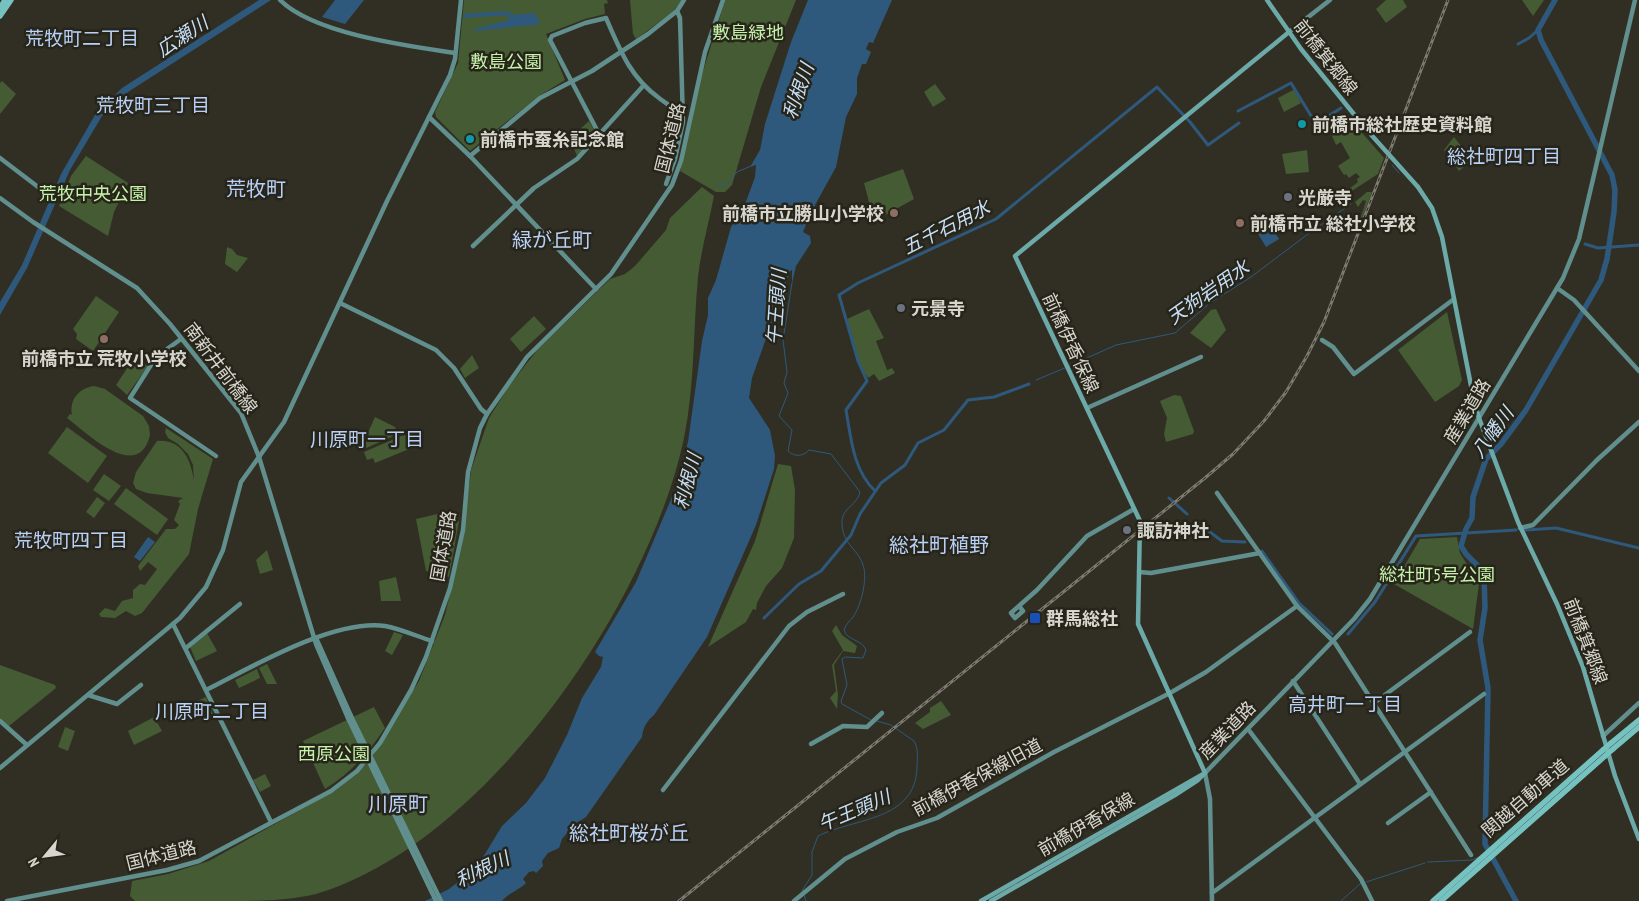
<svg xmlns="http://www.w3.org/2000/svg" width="1639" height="901" viewBox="0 0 1639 901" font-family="'PT Sans Narrow','Noto Sans JP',sans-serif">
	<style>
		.green { fill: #445b34 }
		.water { fill: #2e597c }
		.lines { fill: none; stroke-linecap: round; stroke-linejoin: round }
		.stream { stroke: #2e597c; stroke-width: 1 }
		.canal { stroke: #2e597c; stroke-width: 3 }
		.river { stroke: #2e597c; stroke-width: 5.5 }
		.secondary { stroke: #608f8e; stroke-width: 4.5 }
		.primary { stroke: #6caaa9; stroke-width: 4.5 }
		.highway { stroke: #76c2c0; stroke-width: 5.5 }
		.rail-casing { stroke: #7d7b71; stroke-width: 3 }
		.rail { stroke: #27251a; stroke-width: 1; stroke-dasharray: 4; stroke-linecap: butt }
		.secondary-bridge { stroke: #608f8e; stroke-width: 4.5 }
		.primary-bridge { stroke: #6caaa9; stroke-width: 4.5 }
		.highway-bridge { stroke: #76c2c0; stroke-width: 5.5 }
		.culture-dot { fill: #0f9aa8; stroke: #27251a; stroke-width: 2 }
		.worship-dot { fill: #6b7280; stroke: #27251a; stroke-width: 2 }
		.education-dot { fill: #8d6e63; stroke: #27251a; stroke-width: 2 }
		.transit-dot { fill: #1a4fb4; stroke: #27251a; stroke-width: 2 }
		.labels { text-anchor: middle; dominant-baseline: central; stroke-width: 5; stroke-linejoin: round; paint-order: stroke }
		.park-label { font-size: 18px; fill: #c6f3ab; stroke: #27251a }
		.street-label { font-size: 18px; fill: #d7d6ce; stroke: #27251a }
		.poi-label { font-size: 18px; font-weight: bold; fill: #d7d6ce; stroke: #27251a; text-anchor: start }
		.water-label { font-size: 19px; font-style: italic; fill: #c6dff6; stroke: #27251a }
		.neighbourhood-label { font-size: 19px; fill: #b9d1f8; stroke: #27251a }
		.quarter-label { font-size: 20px; fill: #b9d1f8; stroke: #27251a }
	</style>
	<rect width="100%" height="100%" fill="#312f23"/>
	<g class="green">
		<path d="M464,0H607L608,3L604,4L605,14L585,19L546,34L565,80L539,96L470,151L436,117L435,112L458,63Z"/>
		<path d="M630,0H682L673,12L636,39L633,34Z"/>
		<path d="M725,0H796L761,87L732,185L725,192H716L680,171L701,78Z"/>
		<path d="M1386,0H1403L1407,7L1386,23L1376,9Z"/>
		<path d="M1522,0H1544L1533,16Z"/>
		<path d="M2,81L16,94L0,114V83Z"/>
		<path d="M935,84L946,99L933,107L924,92Z"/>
		<path d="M1295,89L1301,103L1284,112L1278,98Z"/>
		<path d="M1345,117L1349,118L1384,158L1378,174L1347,194L1344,193L1358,182L1357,179L1360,177L1356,173L1349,178L1346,174L1344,175L1338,166L1350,158L1341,142L1336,145L1327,125Z"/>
		<path d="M589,121L597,135L577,156L570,138Z"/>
		<path d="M1454,137L1472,160L1459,171L1444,150Z"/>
		<path d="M1307,150L1309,172L1286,174L1282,154Z"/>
		<path d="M86,156L128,183L114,212L108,236L59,206L71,176Z"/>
		<path d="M903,169L914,199L874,221L864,183Z"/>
		<path d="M702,187L714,196C709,222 701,250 698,277C693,330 695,385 684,438C649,604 485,844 316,894C286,901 258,901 228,901C197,901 166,901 135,901L130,896L132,881L168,874L209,861L336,790L370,761L419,681L445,615L462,543L471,470L489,418L509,386L538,349L610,279L625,274L635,266L666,230L670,218Z"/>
		<path d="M1367,192H1372L1354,239L1366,201L1363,200L1358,207L1355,202Z"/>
		<path d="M227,247L232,249L237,255L248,258L237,272L225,264Z"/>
		<path d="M96,296L119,312L93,351L76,339L77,334L73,329Z"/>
		<path d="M869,309L884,338L876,341L886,367L887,370L892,368L895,373L879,381L874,374L868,378L860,365L848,325L847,319Z"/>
		<path d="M1216,309L1226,330L1211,348L1190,333L1211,310Z"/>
		<path d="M1447,312L1462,380L1459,386L1435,402L1398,350Z"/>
		<path d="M534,316L546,329L521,352L510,339Z"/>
		<path d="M140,349L154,358L127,395L116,385Z"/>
		<path d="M472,355L479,368L465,378L460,369Z"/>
		<path d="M94,386L105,389L143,416L149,426L150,435C138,484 86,432 67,418L70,414L72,415C69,400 79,388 94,386Z"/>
		<path d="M1174,395L1181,396L1194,431L1193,434L1166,442L1164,434L1167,418L1160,401Z"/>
		<path d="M375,417L395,427L398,434L364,449L362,446Z"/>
		<path d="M67,427L107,456L88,483L48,453Z"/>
		<path d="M166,428L213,459L198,509L189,554L142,613L135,616L126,611L115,618L101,617L99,614L105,608L115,611L122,601L133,598V590L140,584L145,585L157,569L148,562L140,571L138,566L166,529H175L179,525L174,520L180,504L178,501L183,498L147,493L136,489L133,483L136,472L157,441C183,439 191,461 194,481L193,465L188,454L178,444L168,438L165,432Z"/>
		<path d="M408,433L414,447L375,463L373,458L367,460L364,452Z"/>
		<path d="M778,464L791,466L795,490L794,538L782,568L766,586L757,603L756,610L753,609L746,622L708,647L755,541Z"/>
		<path d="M104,474L121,486L109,501L93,490Z"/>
		<path d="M126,488L168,519L157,535L114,504Z"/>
		<path d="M97,497L105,503L94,518L86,512Z"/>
		<path d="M450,511V520L459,521L449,577L426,571L416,519Z"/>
		<path d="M1457,537L1460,553L1479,584L1473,629L1394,584L1420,539Z"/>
		<path d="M267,550L273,570L260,574L256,560Z"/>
		<path d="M396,577L401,601H381L379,581Z"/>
		<path d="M836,625L842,635L857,646L855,653L843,651L834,665L838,695L837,709L830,698L836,691L832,665L843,650L832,631Z"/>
		<path d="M394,632L403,635L392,655L385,651Z"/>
		<path d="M207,633L217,651L196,661L190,647Z"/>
		<path d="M267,664L277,684H267L259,668Z"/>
		<path d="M0,665L55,685L56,688L9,726L0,720Z"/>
		<path d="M257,669L260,678L239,688L235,680Z"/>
		<path d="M206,697L213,714L203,719L195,702Z"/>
		<path d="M941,701L951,715L923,729L915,723L930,712V708Z"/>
		<path d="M374,707L385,728C368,753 351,773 325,789L303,741Z"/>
		<path d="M154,717L162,731L134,745L128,731Z"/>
		<path d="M65,727L75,731L68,751L58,747Z"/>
		<path d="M265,774L271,786L260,792L253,780Z"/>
	</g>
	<g class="water">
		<path d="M259,0H271L128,92L102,116L70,170L27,268L0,315V302L22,265L61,174L95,115L122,88Z"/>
		<path d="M335,0H364L345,24L322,17Z"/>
		<path d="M808,0H892L873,43L869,42L866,49L871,52L866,64H862L857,78V94L846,117L836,167L815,205L814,221L807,222L803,232L810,236L811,243L796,266L792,284V270L790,271L752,378L749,398L770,430L775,456L774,469L756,525L707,637L654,715C647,721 643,727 642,737L586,817L575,824L562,839L559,848L548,853L542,861L543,866L536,873L534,871L529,872L523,879L526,883C518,891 508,893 502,901H425L449,889L477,867L502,826L526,803L545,778L567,735L582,698L601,667L603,657L599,656L595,652L636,582L675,490L688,442L702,341L708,315V298L716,280L731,227L741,213L747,199L755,177L756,165L750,167L760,150L765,124L791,42Z"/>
		<path d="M505,11L515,15L535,13L540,24L475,31L474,29L506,21L510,18L506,15L463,18L464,14Z"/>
		<path d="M1270,225L1279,239L1266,247L1257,232Z"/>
		<path d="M148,537L155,542L140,561L134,557Z"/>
	</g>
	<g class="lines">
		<g class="stream">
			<path d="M1392,165L1399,173"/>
			<path d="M717,185L725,186L737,172L751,166"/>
			<path d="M792,283L783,340L787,372L784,383L788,393L779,416L792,430L788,451C795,457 802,457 809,450L831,454L860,492C858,504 843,508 842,520C841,544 857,547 863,565C868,578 861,606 853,617C849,622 846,624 844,630C847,641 862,639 866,650L863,658L845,657L842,659L847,685L841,701L842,704L871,720"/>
			<path d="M1069,366L1116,345L1175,333L1210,303L1251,277L1312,231L1351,204"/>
			<path d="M1036,380L1065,368"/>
			<path d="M1428,862L1472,860L1479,857"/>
			<path d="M1366,882L1425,863"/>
			<path d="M802,891L812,875V852L818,836C854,818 916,821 917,767C917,759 919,749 914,741L891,725L877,721"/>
			<path d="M804,895L806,901"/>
			<path d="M1341,901L1361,883"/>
		</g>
		<g class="canal">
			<path d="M1518,44L1529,38L1538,30"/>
			<path d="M1238,111L1291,83L1316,124L1341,108"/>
			<path d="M1585,244L1598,248L1639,245"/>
			<path d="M875,491C853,470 851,438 846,410L867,381L858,361L839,295L858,283L996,219L1157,87L1190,122L1208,145L1239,123"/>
			<path d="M1169,498L1187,514"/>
			<path d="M1195,521L1222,541L1245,542"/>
			<path d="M1526,530L1556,528L1639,548"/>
			<path d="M1262,551L1299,603L1332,634"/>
			<path d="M764,618L799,584L821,571L851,535L860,514L881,483L905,465L918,443L944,430L968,400L994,397L1029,384"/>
			<path d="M1348,634L1375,602L1416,536L1516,530"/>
		</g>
		<path class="river" d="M1516,901L1485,844L1488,688L1480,640L1485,608L1484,576L1481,569L1466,554L1461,546L1466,529L1472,518L1473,497L1486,459L1501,444L1526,410L1601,280L1607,259L1614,212L1615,190L1612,175L1541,40L1538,30L1555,0"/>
		<g class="secondary">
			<path d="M280,0C314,34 408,46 455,53"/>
			<path d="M1289,32L1330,0"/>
			<path d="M429,117L470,156L596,289"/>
			<path d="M599,134L550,40L552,36L585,23L606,18C620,50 630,77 659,98C666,103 674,110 683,110"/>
			<path d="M470,156L540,98L592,71L648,34L677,11L684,0"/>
			<path d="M0,158L46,193"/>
			<path d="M666,184L675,159L683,122L680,18L677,11"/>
			<path d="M0,198L33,222L137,288L170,324L241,413L259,457L316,644L348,718"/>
			<path d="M473,246L534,188L577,159L644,85"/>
			<path d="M1557,288L1574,300L1639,371"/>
			<path d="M340,303L436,350L454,368L481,409L487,414"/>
			<path d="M181,339L156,357L130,398L216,456"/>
			<path d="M1322,340L1333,347L1354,374L1454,299"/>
			<path d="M1087,408L1201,357"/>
			<path d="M1217,493L1297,606L1335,643L1471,855"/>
			<path d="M1520,528L1533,525L1597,460L1639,422"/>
			<path d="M1139,572L1151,573L1260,553"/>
			<path d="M1019,606L1023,611L1015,618L1011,613L1037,590L1087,536L1134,509"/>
			<path d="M173,624L271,822"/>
			<path d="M316,638L351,716"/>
			<path d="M186,648L240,604"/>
			<path d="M1293,681L1360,784"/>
			<path d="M206,690C252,667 333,619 385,626C401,629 416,636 432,641"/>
			<path d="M88,695L117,704L141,685"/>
			<path d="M1374,703L1470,632"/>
			<path d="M0,721L27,745"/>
			<path d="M1248,729L1361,879L1372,901"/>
			<path d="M1603,736L1639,703"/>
			<path d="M811,744L843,726L867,727L882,713"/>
			<path d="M0,768L180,618L206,587L223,550L241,482L284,422L387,201L450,75L455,59L461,0"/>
			<path d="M663,790L789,626L807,612L843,594"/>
			<path d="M1388,823L1431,792"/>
			<path d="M1212,893L1484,694"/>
			<path d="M7,901L167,870L199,861L331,791L357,771L380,743L411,690L426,657L450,588L463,530L468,472L480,428L487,414L527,357L611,274L672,185L681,161L705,52L723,0"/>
			<path d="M794,901L845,859L897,832L937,818L1054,752L1170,693L1206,672L1297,606"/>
			<path d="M1212,901L1210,799L1205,773L1354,619L1370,599L1563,278L1579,239L1635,0"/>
		</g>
		<g class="primary">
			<path d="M1267,0L1301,49L1366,129"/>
			<path d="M1418,187L1432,208L1442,237L1474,401L1479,418L1518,522L1557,604L1583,667L1615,776L1639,839"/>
			<path d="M1205,773L1138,624L1140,521L1015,256L1289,32"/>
			<path d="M981,901L1205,773"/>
			<path d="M991,901L1175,795L1198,780L1204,774"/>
		</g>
		<g class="highway">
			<path d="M0,8L5,0"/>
			<path d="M0,16L11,0"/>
			<path d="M1611,743L1639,720"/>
			<path d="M1613,749L1639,727"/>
			<path d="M1433,901L1603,750"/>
			<path d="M1441,901L1605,756"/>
		</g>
		<defs>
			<path id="rail" d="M679,901L1205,478L1233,454L1264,421L1286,392L1307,356L1324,322L1448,0"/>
		</defs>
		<use href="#rail" class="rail-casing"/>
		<use href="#rail" class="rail"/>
		<g class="secondary-bridge">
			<path d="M351,716L441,901"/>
			<path d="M348,718L436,901"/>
		</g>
		<path class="primary-bridge" d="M1366,129L1418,187"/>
		<g class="highway-bridge">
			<path d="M1603,750L1611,743"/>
			<path d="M1605,756L1613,749"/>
		</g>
	</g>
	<g class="culture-dot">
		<circle cx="1302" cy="124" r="5"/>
		<circle cx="470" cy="139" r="5"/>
	</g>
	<g class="worship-dot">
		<circle cx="1288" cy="197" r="5"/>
		<circle cx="901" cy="308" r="5"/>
		<circle cx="1127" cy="530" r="5"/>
	</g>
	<g class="education-dot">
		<circle cx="894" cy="213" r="5"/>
		<circle cx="1240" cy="223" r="5"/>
		<circle cx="104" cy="339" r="5"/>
	</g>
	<rect class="transit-dot" x="1029" y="612" width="12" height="12" rx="2.5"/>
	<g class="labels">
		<g class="park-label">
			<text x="748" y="32">敷島緑地</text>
			<text x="506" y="61">敷島公園</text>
			<text x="93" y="193">荒牧中央公園</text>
			<text x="1437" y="574">総社町5号公園</text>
			<text x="334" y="753">西原公園</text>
		</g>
		<g class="street-label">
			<text transform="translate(1326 57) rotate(52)">前橋箕郷線</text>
			<text transform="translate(670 138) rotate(-76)">国体道路</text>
			<text transform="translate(1071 343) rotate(65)">前橋伊香保線</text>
			<text transform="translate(221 368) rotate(53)">南新井前橋線</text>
			<text transform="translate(1467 411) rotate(-59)">産業道路</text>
			<text transform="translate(443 546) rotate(-80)">国体道路</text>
			<text transform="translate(1586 641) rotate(69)">前橋箕郷線</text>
			<text transform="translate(1227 730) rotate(-46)">産業道路</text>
			<text transform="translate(977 777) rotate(-28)">前橋伊香保線旧道</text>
			<text transform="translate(1525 798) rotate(-41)">関越自動車道</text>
			<text transform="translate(1086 824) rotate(-30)">前橋伊香保線</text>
			<text transform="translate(161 855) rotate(-14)">国体道路</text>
		</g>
		<g class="poi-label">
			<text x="1312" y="124">前橋市総社歴史資料館</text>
			<text x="480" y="139">前橋市蚕糸記念館</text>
			<text x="1298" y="197">光厳寺</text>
			<text x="884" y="213" text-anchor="end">前橋市立勝山小学校</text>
			<text x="1250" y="223">前橋市立 総社小学校</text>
			<text x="911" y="308">元景寺</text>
			<text x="104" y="358" text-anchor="middle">前橋市立 荒牧小学校</text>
			<text x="1137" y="530">諏訪神社</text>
			<text x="1046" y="618">群馬総社</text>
		</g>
		<g class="water-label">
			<text transform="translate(182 36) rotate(-33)">広瀬川</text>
			<text transform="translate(798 91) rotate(-71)">利根川</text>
			<text transform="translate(946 227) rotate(-27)">五千石用水</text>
			<text transform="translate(1208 292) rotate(-35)">天狗岩用水</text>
			<text transform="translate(776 307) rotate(-86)">午王頭川</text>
			<text transform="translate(1492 432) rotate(-54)">八幡川</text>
			<text transform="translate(687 481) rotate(-75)">利根川</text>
			<text transform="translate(854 810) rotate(-23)">午王頭川</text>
			<text transform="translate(482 869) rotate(-25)">利根川</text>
		</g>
		<g class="neighbourhood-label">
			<text x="82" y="38">荒牧町二丁目</text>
			<text x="153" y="105">荒牧町三丁目</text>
			<text x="1504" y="156">総社町四丁目</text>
			<text x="367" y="439">川原町一丁目</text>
			<text x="71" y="540">荒牧町四丁目</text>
			<text x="1345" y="704">高井町一丁目</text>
			<text x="212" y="711">川原町二丁目</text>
		</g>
		<g class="quarter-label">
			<text x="256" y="189">荒牧町</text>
			<text x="552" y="240">緑が丘町</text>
			<text x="939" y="545">総社町植野</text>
			<text x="398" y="804">川原町</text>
			<text x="629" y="833">総社町桜が丘</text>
		</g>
	</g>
	<g transform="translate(45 856) rotate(241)" stroke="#27251a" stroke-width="4" paint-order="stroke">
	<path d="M0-4L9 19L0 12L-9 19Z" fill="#d7d6ce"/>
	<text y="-8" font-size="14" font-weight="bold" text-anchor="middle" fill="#d7d6ce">N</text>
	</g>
</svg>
